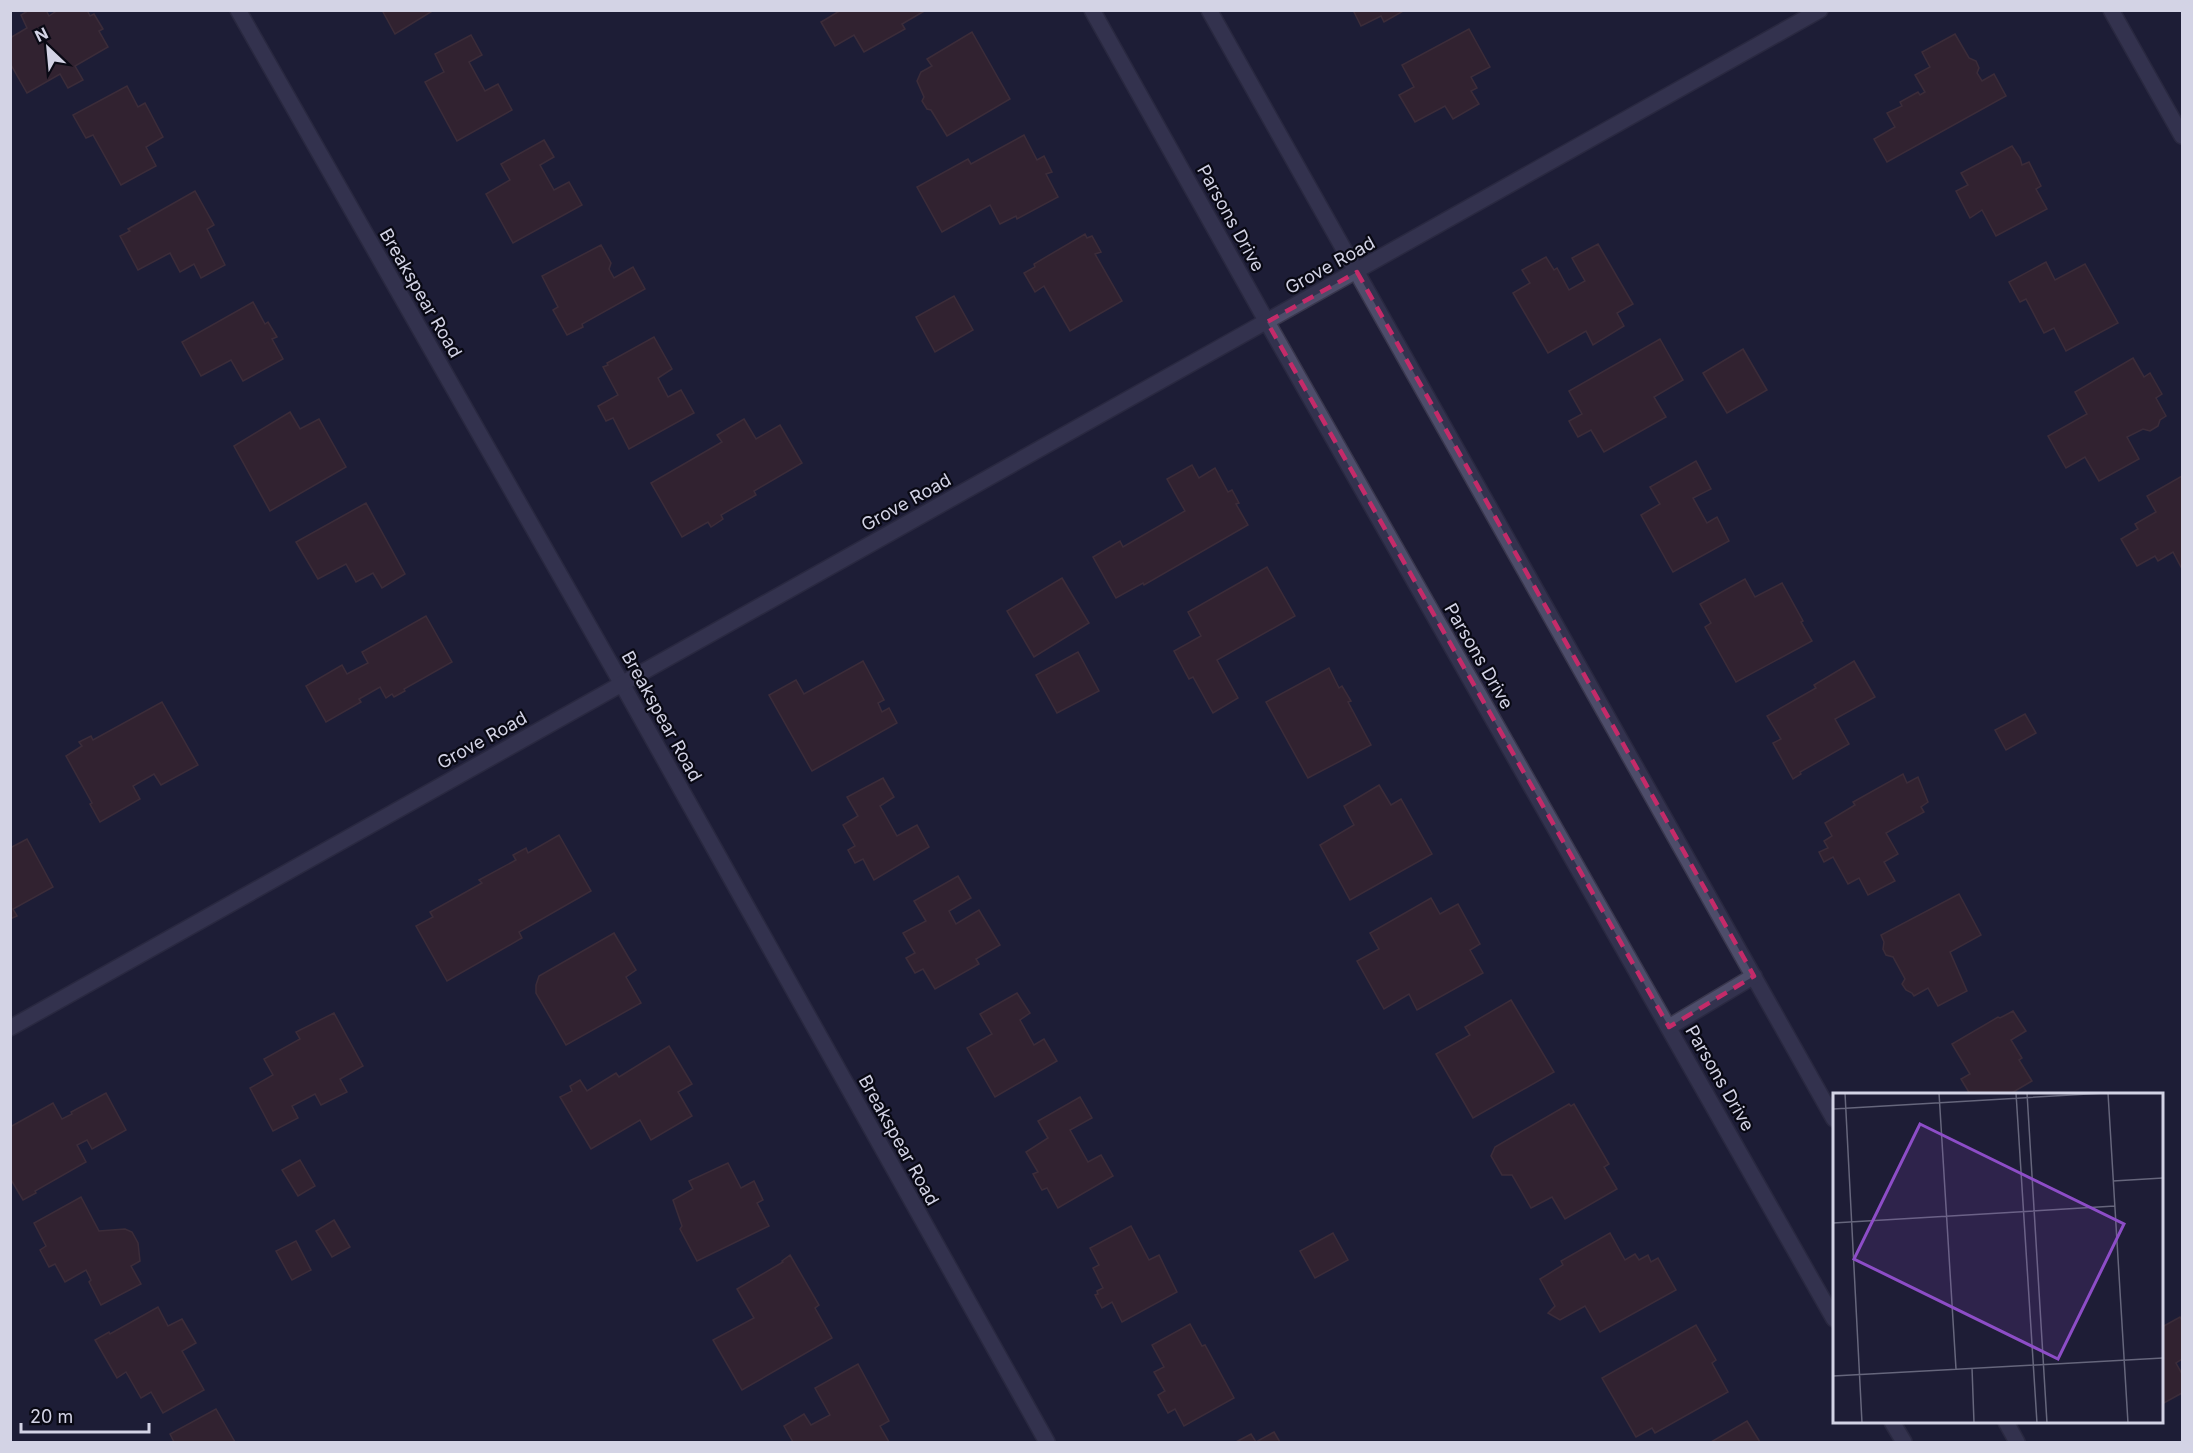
<svg xmlns="http://www.w3.org/2000/svg" width="2193" height="1453" viewBox="0 0 2193 1453" font-family="Inter,sans-serif">
	<style>
		.building { fill: #492928; stroke: #613f3d; stroke-width: 1.5 }
		.lines { fill: none; stroke-linecap: round; stroke-linejoin: round }
		.street-casing { stroke: #39374d; stroke-width: 18 }
		.street { stroke: #4e4d6a; stroke-width: 15 }
		.marked { fill: none; stroke: #c42b69; stroke-width: 4.5; stroke-dasharray: 12 8; stroke-linejoin: round }
		.labels { text-anchor: middle; dominant-baseline: central; stroke-width: 4.5; stroke-linejoin: round; paint-order: stroke }
		.street-label { font-size: 18px; fill: #d3d3e5; stroke: #090914 }
		.inset-road { fill: none; stroke: #66667c; stroke-width: 1.5 }
		.view { fill: #8d4dc7; fill-opacity: 0.15; stroke: #8d4dc7; stroke-width: 3 }
		.inset-edge { fill: none; stroke: #d3d3e5; stroke-width: 3 }
	</style>
	<rect width="100%" height="100%" fill="#1e1d36"/>
	<g class="building">
		<path d="M29,10H46L49,16L58,10H87L90,16L94,14L103,29L99,31L108,47L75,66L83,80L68,88L60,74L27,93L10,63V38L27,28L21,15Z"/>
		<path d="M382,10H434L395,34Z"/>
		<path d="M926,10L902,24L905,29L864,52L854,35L835,46L821,22L841,10Z"/>
		<path d="M1353,10H1405L1384,22L1381,16L1361,26Z"/>
		<path d="M1469,29L1490,67L1471,77L1477,88L1471,91L1479,104L1453,119L1445,106L1415,122L1399,95L1414,87L1402,65Z"/>
		<path d="M972,32L1010,99L947,136L931,110L927,109L922,101L924,97L917,81L921,72L932,66L927,59Z"/>
		<path d="M1955,34L1969,58L1976,61L1979,68L1977,73L1982,81L1994,74L2006,96L1887,162L1874,139L1895,127L1887,113L1902,106L1900,102L1918,92L1920,95L1925,92L1915,75L1930,67L1922,52Z"/>
		<path d="M471,35L482,55L469,62L485,91L498,84L512,110L457,141L425,82L444,72L435,54Z"/>
		<path d="M127,86L138,107L145,103L163,137L146,147L156,166L121,185L93,135L86,138L73,115Z"/>
		<path d="M1024,135L1037,160L1044,156L1052,172L1046,174L1058,197L1017,219L1016,216L1000,224L990,205L942,232L917,187L968,159L971,164Z"/>
		<path d="M544,140L554,157L540,165L554,190L569,182L582,205L513,243L486,194L510,180L501,164Z"/>
		<path d="M2012,146L2020,158L2022,165L2029,162L2041,186L2036,189L2047,209L1996,236L1982,210L1970,218L1956,191L1968,185L1961,173Z"/>
		<path d="M195,191L214,225L207,229L225,265L201,278L194,264L180,272L170,253L138,270L120,236L130,231L128,229Z"/>
		<path d="M1085,234L1087,238L1092,236L1101,252L1095,254L1122,301L1070,331L1044,286L1035,292L1024,273L1035,267L1034,264Z"/>
		<path d="M1598,244L1633,304L1617,313L1624,326L1593,345L1586,331L1548,353L1513,293L1530,283L1522,270L1546,257L1554,270L1557,268L1569,290L1585,281L1572,258Z"/>
		<path d="M601,245L611,263L609,269L614,278L633,267L645,289L582,324L583,327L567,335L553,310L558,307L542,276Z"/>
		<path d="M2046,262L2055,280L2085,264L2118,323L2066,351L2054,328L2044,333L2026,299L2020,302L2009,282Z"/>
		<path d="M954,296L973,330L935,352L916,317Z"/>
		<path d="M253,302L265,324L268,322L277,337L272,339L283,359L243,381L231,360L201,376L182,342Z"/>
		<path d="M654,337L672,369L658,378L668,397L681,390L694,413L629,449L613,418L606,421L598,406L618,395L603,367L608,365L607,363Z"/>
		<path d="M1660,339L1683,380L1654,397L1666,417L1604,452L1591,430L1578,437L1569,421L1582,414L1569,391Z"/>
		<path d="M1743,349L1767,390L1727,413L1703,373Z"/>
		<path d="M2133,358L2144,377L2150,373L2162,394L2156,398L2166,416L2160,420L2158,426L2150,431L2143,429L2127,437L2139,459L2099,481L2085,457L2066,468L2048,436L2087,414L2075,392Z"/>
		<path d="M290,412L300,429L319,419L346,467L270,511L234,446Z"/>
		<path d="M744,419L756,439L780,425L802,463L754,491L756,495L721,515L723,519L711,527L708,522L682,537L651,483L722,442L717,435Z"/>
		<path d="M1696,461L1711,489L1693,498L1707,523L1717,517L1729,541L1673,572L1641,515L1660,504L1650,487Z"/>
		<path d="M1192,465L1199,478L1215,468L1228,492L1232,490L1239,503L1236,504L1248,525L1144,585L1143,583L1116,598L1093,557L1120,541L1123,547L1185,511L1167,479Z"/>
		<path d="M2182,476V569L2173,552L2158,561L2155,556L2137,566L2121,539L2138,529L2135,524L2156,512L2147,496Z"/>
		<path d="M366,503L405,574L382,588L373,573L356,582L346,564L318,579L296,542Z"/>
		<path d="M1267,567L1295,616L1217,660L1238,698L1213,713L1193,677L1189,679L1174,651L1201,636L1188,612Z"/>
		<path d="M1062,578L1089,623L1034,657L1007,611Z"/>
		<path d="M1745,579L1755,597L1782,583L1803,621L1801,622L1812,641L1736,682L1705,627L1711,623L1700,604Z"/>
		<path d="M426,616L452,662L404,689L405,691L394,697L392,694L386,698L380,687L359,699L361,702L326,722L306,686L342,665L347,674L368,663L362,652Z"/>
		<path d="M1078,652L1099,691L1057,713L1036,675Z"/>
		<path d="M863,661L884,700L878,703L882,712L889,708L897,723L812,771L769,695L796,680L804,694Z"/>
		<path d="M1854,661L1875,697L1835,719L1849,744L1800,772L1801,774L1793,779L1773,743L1781,739L1767,716L1816,688L1814,685Z"/>
		<path d="M1329,668L1339,688L1342,686L1351,701L1348,702L1371,745L1308,778L1266,702Z"/>
		<path d="M162,702L198,765L161,785L154,774L133,786L140,799L100,822L90,804L92,803L66,756L82,746L79,742L91,736L93,740Z"/>
		<path d="M2025,714L2036,733L2006,750L1995,730Z"/>
		<path d="M1903,774L1907,783L1918,777L1928,802L1921,807L1924,812L1886,833L1898,854L1884,862L1895,881L1868,895L1859,878L1848,884L1833,857L1824,862L1819,852L1828,848L1824,841L1832,836L1825,823L1855,805L1853,802Z"/>
		<path d="M883,778L894,797L880,806L897,836L917,825L929,847L874,880L863,859L855,863L848,850L855,846L843,825L858,816L847,797Z"/>
		<path d="M1379,785L1391,805L1401,799L1432,854L1350,900L1320,845L1354,825L1344,806Z"/>
		<path d="M559,835L591,891L519,932L522,938L447,981L416,926L433,917L430,912L482,883L479,880L516,860L513,855L526,848L528,853Z"/>
		<path d="M27,839L53,887L13,909L17,916L10,919V848Z"/>
		<path d="M958,876L971,898L949,911L956,924L979,910L1000,945L976,959L979,964L935,989L923,969L915,973L906,958L915,953L903,933L926,921L914,901Z"/>
		<path d="M1959,894L1981,935L1950,952L1967,991L1938,1006L1928,988L1914,996L1912,993L1906,990L1902,984L1905,979L1893,957L1886,955L1883,949L1884,942L1881,935Z"/>
		<path d="M1431,898L1440,914L1458,904L1480,944L1470,950L1483,973L1417,1010L1409,994L1384,1009L1357,961L1379,949L1370,933Z"/>
		<path d="M614,933L636,970L626,977L641,1003L566,1045L536,993V985L539,976Z"/>
		<path d="M1017,993L1030,1013L1020,1020L1034,1045L1044,1039L1057,1061L995,1097L967,1048L992,1034L980,1014Z"/>
		<path d="M1511,1000L1554,1072L1473,1118L1436,1054L1470,1035L1465,1027Z"/>
		<path d="M2013,1011L2026,1031L2011,1040L2022,1058L2019,1060L2032,1081L2010,1094H1970L1961,1079L1970,1074L1952,1044L1998,1017L2000,1018Z"/>
		<path d="M334,1013L363,1066L340,1079L347,1092L321,1105L315,1094L292,1106L298,1118L273,1131L250,1088L273,1075L264,1059L300,1039L296,1032Z"/>
		<path d="M669,1046L692,1084L678,1092L692,1116L651,1140L640,1120L591,1149L560,1097L572,1091L570,1086L580,1080L587,1091L616,1073L619,1077Z"/>
		<path d="M106,1093L126,1130L92,1149L87,1140L77,1145L86,1162L35,1191L36,1193L23,1200L10,1178V1127L53,1103L62,1119L72,1114L71,1112Z"/>
		<path d="M1080,1097L1092,1118L1070,1130L1088,1162L1101,1155L1113,1176L1058,1208L1047,1188L1042,1190L1033,1174L1038,1172L1026,1152L1048,1138L1038,1121Z"/>
		<path d="M1569,1104L1571,1106L1574,1104L1609,1164L1604,1167L1617,1189L1565,1219L1552,1197L1531,1208L1512,1175H1502L1491,1156L1495,1147Z"/>
		<path d="M300,1160L315,1186L298,1196L282,1170Z"/>
		<path d="M728,1163L741,1188L754,1181L763,1200L757,1203L769,1226L697,1261L680,1229L682,1226L673,1200L693,1189L689,1181Z"/>
		<path d="M81,1197L99,1231L125,1229L132,1232L138,1243L140,1261L131,1266L141,1284L101,1305L89,1282L91,1280L86,1270L65,1282L55,1264L49,1267L40,1250L46,1246L34,1223Z"/>
		<path d="M334,1220L350,1247L332,1257L316,1231Z"/>
		<path d="M1131,1226L1149,1260L1159,1255L1177,1292L1122,1322L1112,1302L1102,1308L1095,1295L1098,1294L1097,1291L1103,1288L1093,1268L1099,1265L1090,1248Z"/>
		<path d="M1333,1233L1348,1260L1315,1278L1300,1251Z"/>
		<path d="M1610,1233L1625,1260L1635,1254L1639,1260L1648,1255L1651,1262L1658,1258L1676,1290L1600,1332L1585,1306L1560,1320L1548,1313L1555,1306L1540,1279L1563,1265L1561,1261Z"/>
		<path d="M296,1241L311,1270L292,1280L276,1251Z"/>
		<path d="M790,1255L819,1305L815,1308L832,1338L742,1390L713,1340L754,1318L737,1289L783,1262L782,1261Z"/>
		<path d="M158,1307L168,1326L182,1319L196,1343L182,1351L204,1390L163,1413L151,1392L141,1398L126,1372L117,1378L95,1340L109,1332L110,1334Z"/>
		<path d="M2180,1317L2182,1321V1359L2176,1363L2182,1374V1393L2162,1404V1327Z"/>
		<path d="M1190,1324L1202,1346L1205,1345L1234,1398L1184,1426L1175,1409L1168,1413L1158,1395L1165,1391L1154,1372L1164,1367L1152,1345Z"/>
		<path d="M1696,1325L1716,1360L1712,1363L1728,1392L1655,1433L1652,1428L1636,1437L1602,1378Z"/>
		<path d="M858,1364L889,1421L880,1426L889,1442H793L784,1426L804,1414L811,1425L830,1415L815,1388Z"/>
		<path d="M216,1409L235,1442H174L170,1434Z"/>
		<path d="M1747,1421L1760,1442H1711Z"/>
		<path d="M1274,1432L1280,1442H1236L1251,1434L1256,1442Z"/>
	</g>
	<g class="lines">
		<defs>
			<g id="street">
				<path d="M238,10L622,684L1047,1442"/>
				<path d="M1092,10L1267,322L1834,1319"/>
				<path d="M1209,10L1834,1119"/>
				<path d="M2111,10L2182,136"/>
				<path d="M1669,1027L1754,976"/>
				<path d="M10,1028L1820,10"/>
				<path d="M1892,1422L1904,1442"/>
				<path d="M2006,1422L2017,1442"/>
			</g>
		</defs>
		<use href="#street" class="street-casing"/>
		<use href="#street" class="street"/>
	</g>
	<path d="M0 0H2193V1453H0ZM1357,272L1754,976L1669,1027L1267,322Z" fill="#1e1d36" fill-opacity=".55" fill-rule="evenodd"/>
	<path class="marked" d="M1357,272L1754,976L1669,1027L1267,322Z"/>
	<g class="labels">
		<g class="street-label">
			<text transform="translate(1231 218) rotate(61)">Parsons Drive</text>
			<text transform="translate(1330 265) rotate(-29)">Grove Road</text>
			<text transform="translate(421 293) rotate(60)">Breakspear Road</text>
			<text transform="translate(906 502) rotate(-29)">Grove Road</text>
			<text transform="translate(1479 656) rotate(60)">Parsons Drive</text>
			<text transform="translate(662 716) rotate(61)">Breakspear Road</text>
			<text transform="translate(482 740) rotate(-29)">Grove Road</text>
			<text transform="translate(1720 1078) rotate(60)">Parsons Drive</text>
			<text transform="translate(899 1140) rotate(61)">Breakspear Road</text>
		</g>
	</g>
	<g transform="translate(1833 1093)">
		<rect width="330" height="330" fill="#1e1d36"/>
		<path class="inset-road" d="M12,0L29,330M106,0L123,276M183,0L204,330M194,0L214,330M275,0L295,330M0,16L272,0M280,88L330,85M0,130L282,113M139,275L141,330M0,283L330,265"/>
		<path class="view" d="M87,31L291,131L225,266L21,166Z"/>
		<rect width="330" height="330" class="inset-edge"/>
	</g>
	<rect width="2193" height="1453" fill="none" stroke="#d3d3e5" stroke-width="24"/>
	<g transform="translate(48 48) rotate(334)" stroke="#090914" stroke-width="4.5" paint-order="stroke">
	<path d="M0-4.5L10 22L0 15L-10 22Z" fill="#d3d3e5"/>
	<text y="-9" font-size="16" font-weight="bold" text-anchor="middle" fill="#d3d3e5">N</text>
	</g>
	<path d="M21 1423v9h128v-9" fill="none" stroke="#d3d3e5" stroke-width="3"/>
	<text x="30" y="1423" font-size="18" fill="#d3d3e5" stroke="#090914" stroke-width="4.5" paint-order="stroke">20 m</text>
</svg>
